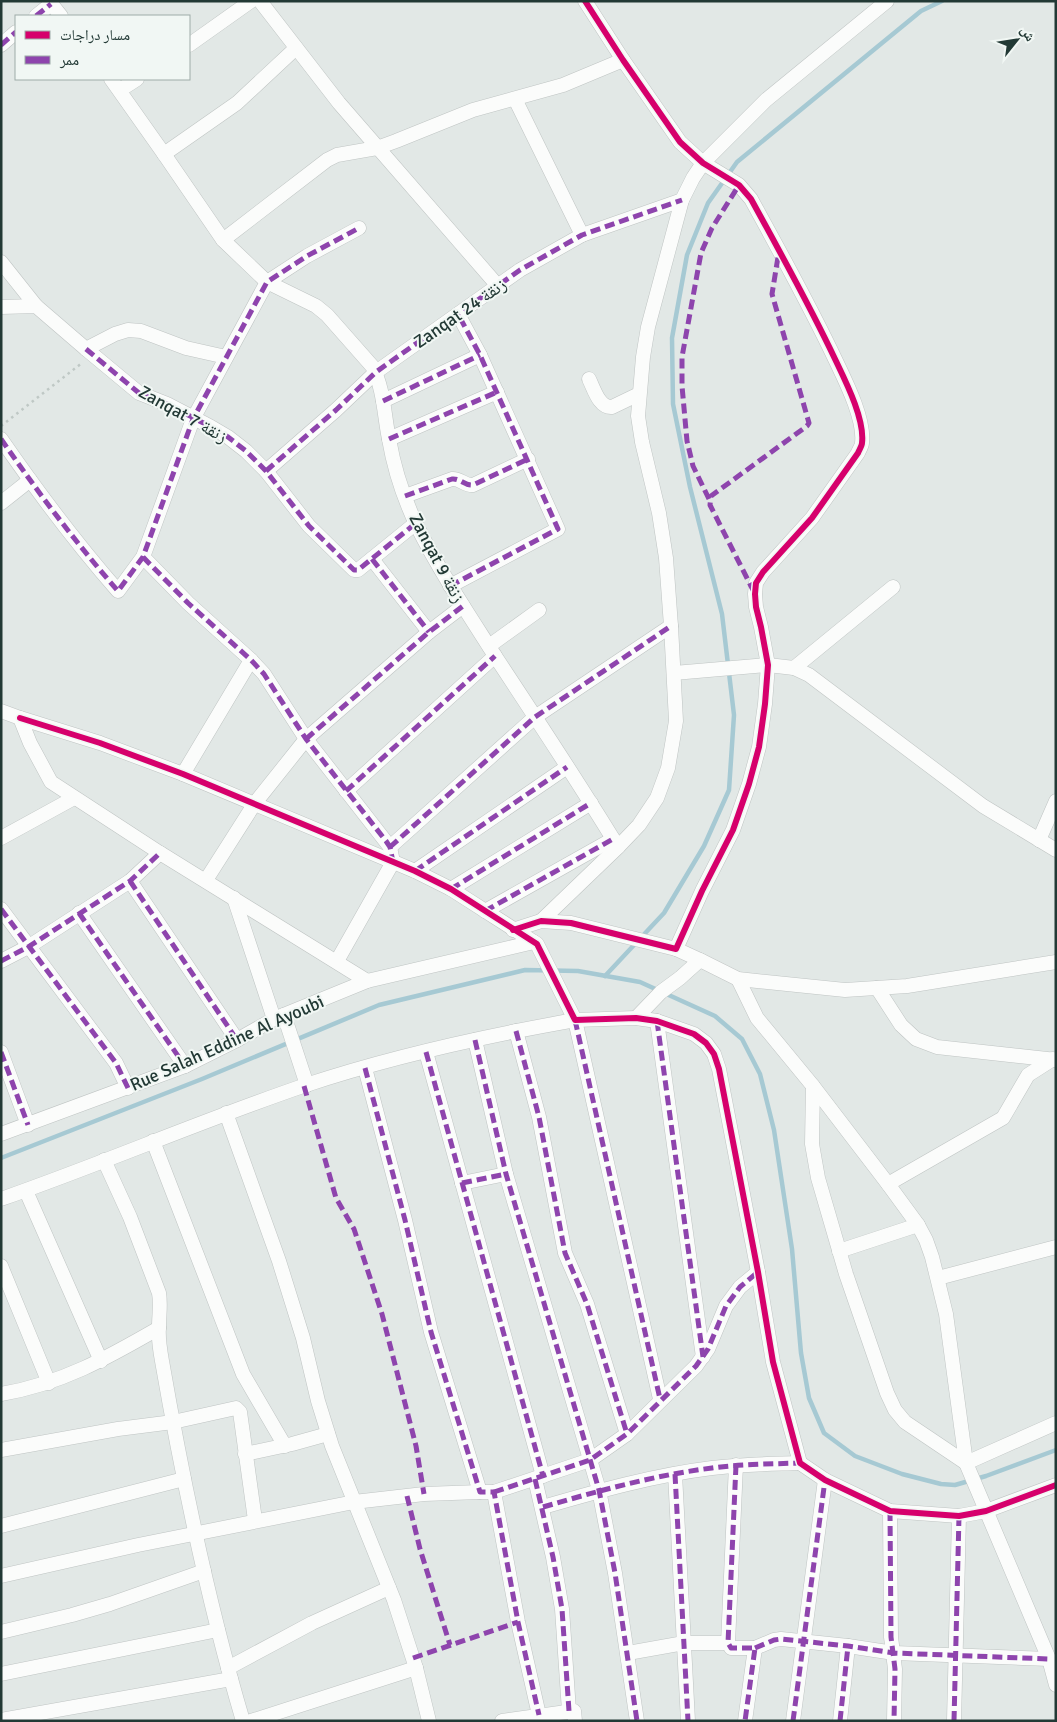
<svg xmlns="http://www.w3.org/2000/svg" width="1057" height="1722" viewBox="0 0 1057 1722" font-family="Signika,'Noto Naskh Arabic',sans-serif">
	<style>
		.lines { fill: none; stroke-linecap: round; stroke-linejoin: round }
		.stream { stroke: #a6c9d3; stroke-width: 4.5 }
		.street-casing { stroke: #bfc4c3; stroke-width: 15 }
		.path { stroke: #bfc8c5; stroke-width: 2.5; stroke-dasharray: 2.5 4; stroke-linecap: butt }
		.street { stroke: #fbfcfb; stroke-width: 14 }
		.quiet { stroke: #8e44ad; stroke-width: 5; stroke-dasharray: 10 5; stroke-linecap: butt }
		.cycleway-casing { stroke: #f1f7f4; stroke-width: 9 }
		.cycleway { stroke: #d6006c; stroke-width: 6 }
		.labels { text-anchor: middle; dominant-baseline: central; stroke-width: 4; stroke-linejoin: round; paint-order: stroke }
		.street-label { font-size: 18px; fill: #223935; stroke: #f1f7f4 }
	</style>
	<rect width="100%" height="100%" fill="#e2e8e6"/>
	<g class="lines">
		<g class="stream">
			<path d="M605,976L664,913L704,846L729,790L734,715L722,614L690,487L673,404L672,338L687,255L708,203L737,162L921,11L942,1"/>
			<path d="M1,1158L202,1079L379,1005L525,970L578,971L640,982L715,1016L742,1039L760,1074L774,1130L792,1249L801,1353L809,1398L824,1433L855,1456L902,1474L941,1484L955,1485L986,1476L1056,1450"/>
		</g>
		<defs>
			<g id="street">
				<path d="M49,1L61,16"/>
				<path d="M260,1L339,103L498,286"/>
				<path d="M36,16L51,4"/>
				<path d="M1,45L16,32"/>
				<path d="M189,45L251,1"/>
				<path d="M111,79L164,154L223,240L267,282L316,306L327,315L372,366C384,388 384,415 389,439C394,468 404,499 417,526C440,572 469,615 497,659C538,721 579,783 618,847"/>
				<path d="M120,90L137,79"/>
				<path d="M515,99L582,235"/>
				<path d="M164,154L237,103L296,48"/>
				<path d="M223,240L327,160L337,155L377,148L396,141L473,110L563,85L623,60"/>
				<path d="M1,262L36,306"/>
				<path d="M1,307L36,306L86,349L115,334L128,330L141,331L186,348L226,357"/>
				<path d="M86,349L139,393L167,404L211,427L228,437L246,451L266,471L309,526L354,570H358L416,523"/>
				<path d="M589,379C594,389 599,408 612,407L639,394"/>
				<path d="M383,401L480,355"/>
				<path d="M1,439C37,491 76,543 118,591L143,557L193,419L267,282L307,256L359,228"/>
				<path d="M389,439L497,392"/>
				<path d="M266,471L336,410L376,372L520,270L582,235L682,200"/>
				<path d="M405,496L452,479C460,478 465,486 473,485L528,459"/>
				<path d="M1,503L30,480"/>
				<path d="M143,557L188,603L251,660L264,674L306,739L390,847L393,862L337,961"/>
				<path d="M372,559L429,632"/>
				<path d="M450,586L558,529L480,355L458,314"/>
				<path d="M489,646L539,610"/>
				<path d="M794,668L893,587"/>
				<path d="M674,673L768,665L794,668L809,675L983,806L1056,850"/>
				<path d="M1,711L20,718L30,743L51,782L160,853L367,981"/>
				<path d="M20,718L100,743L183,774L415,871L451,889L537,944L575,1020L636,1018L657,1021L694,1034L706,1043L714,1054L719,1069L758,1272L773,1362L800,1463L825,1480L890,1511L959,1516L986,1511L1056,1485"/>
				<path d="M183,774L251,660"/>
				<path d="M346,791L495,656"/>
				<path d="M1,838L74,798"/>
				<path d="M1039,840L1056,801"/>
				<path d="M390,847L535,717L671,626"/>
				<path d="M415,871L567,767"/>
				<path d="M206,880L255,803L306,739L429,632L463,606"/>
				<path d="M130,881L237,1040"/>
				<path d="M451,889L591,803"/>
				<path d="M234,898L274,1019"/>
				<path d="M1,909L116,1063L128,1088"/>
				<path d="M485,911L613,839"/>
				<path d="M79,913L185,1066"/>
				<path d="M541,921L618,847L639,825L657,798L668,768L676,721L671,626L666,558L659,513L642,442L638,416L643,357L648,327L682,200L693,178L703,163L766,100L887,1"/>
				<path d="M513,930L541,921L571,923L676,949L702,891L733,830L749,784L759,747L765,704L768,665L761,627L756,607L755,594L756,583L763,572L812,518L858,453C859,450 862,446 862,443C865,419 845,380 835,359C809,304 780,252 751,199L739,185L703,163L680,142L623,60L585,1"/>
				<path d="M676,949L700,960L738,979L845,990L907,986L1056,962"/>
				<path d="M1,961L28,947L130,881L160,853"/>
				<path d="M738,979L757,1018L813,1086L888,1184L918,1225L926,1240L932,1257L946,1314L966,1463L1049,1659L1056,1685"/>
				<path d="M877,988L901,1025L916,1039L937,1047L1056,1060"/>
				<path d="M284,1015L307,1085"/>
				<path d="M636,1018L661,992L680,978L700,960"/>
				<path d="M657,1021L703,1357"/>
				<path d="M516,1031L539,1117L565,1253L587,1304L627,1434"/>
				<path d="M475,1040L506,1174L599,1490L615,1573L637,1721"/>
				<path d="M1,1052L28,1125"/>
				<path d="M426,1052L543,1476"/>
				<path d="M365,1068L405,1220L431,1332L480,1492H494L518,1622L539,1715"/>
				<path d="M813,1086L812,1144L818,1178L846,1274L887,1393L895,1410L905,1422L966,1463L1056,1423"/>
				<path d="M226,1113L279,1261L303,1338L318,1401L332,1446L394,1600L416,1668L429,1721"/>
				<path d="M1,1134L185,1066L237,1040L274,1019L367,981L534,942"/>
				<path d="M153,1141L243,1374L285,1446"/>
				<path d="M104,1160L130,1217L159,1293C161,1304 159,1315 159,1327C158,1338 160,1350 162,1361C183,1482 208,1603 243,1721"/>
				<path d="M462,1183L506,1174"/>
				<path d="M888,1184L1003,1118L1028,1075L1053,1059"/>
				<path d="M26,1191L101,1361"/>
				<path d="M1,1199C104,1163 203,1120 306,1085C393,1056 485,1036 575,1020L660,1399"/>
				<path d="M839,1251L918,1225"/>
				<path d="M1,1266L49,1383"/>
				<path d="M938,1278L1056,1247"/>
				<path d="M1,1394C61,1384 107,1358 159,1328"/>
				<path d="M1,1450L118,1429L173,1422L236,1408L240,1412L255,1520"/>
				<path d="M245,1454L292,1444L328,1434"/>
				<path d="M736,1465L728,1643L731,1648H755L745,1721"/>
				<path d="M675,1474L688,1721"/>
				<path d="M535,1479L553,1557L562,1609L569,1711"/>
				<path d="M494,1492L590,1460L627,1434L696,1366L708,1349L726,1306L740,1287L758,1272"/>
				<path d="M543,1507C598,1491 655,1475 712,1468C741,1464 771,1464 800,1463"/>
				<path d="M890,1511L891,1637L895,1669L894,1721"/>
				<path d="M1,1526L184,1479"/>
				<path d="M1,1576L138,1545L354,1502L424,1494L480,1492"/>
				<path d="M1,1632L72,1615L110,1604L204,1571"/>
				<path d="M755,1648L774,1640L781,1639L848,1646L894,1653L1049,1659"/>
				<path d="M628,1653L684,1643H728"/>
				<path d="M228,1668L312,1623L389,1588"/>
				<path d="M1,1674L218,1630"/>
				<path d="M1,1720L231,1679"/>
				<path d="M251,1721L416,1668"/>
				<path d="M502,1721L574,1711L575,1721"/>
				<path d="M793,1721L825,1480"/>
				<path d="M840,1721L848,1646"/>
				<path d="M954,1721L959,1516"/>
			</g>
		</defs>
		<use href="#street" class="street-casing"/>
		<path class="path" d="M1,426L82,363"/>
		<use href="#street" class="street"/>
		<g class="quiet">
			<path d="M36,16L51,4"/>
			<path d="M1,45L16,32"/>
			<path d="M86,349L139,393L167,404L211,427L228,437L246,451L266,471L309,526L354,570H358L416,523"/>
			<path d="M383,401L480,355"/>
			<path d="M1,439C37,491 76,543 118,591L143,557L193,419L267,282L307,256L359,228"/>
			<path d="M389,439L497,392"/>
			<path d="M266,471L336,410L376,372L520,270L582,235L682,200"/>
			<path d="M405,496L452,479C460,478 465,486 473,485L528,459"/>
			<path d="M709,499L693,466L687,441L682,386V357L701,253L712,228L739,185"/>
			<path d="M143,557L188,603L251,660L264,674L306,739L386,841L390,847L393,862"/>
			<path d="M372,559L429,632"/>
			<path d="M450,586L558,529L480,355L458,314"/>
			<path d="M754,592L710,505L711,496L807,426L809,423L772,294L779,251"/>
			<path d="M306,739L429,632L463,606"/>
			<path d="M346,791L495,656"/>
			<path d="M390,847L535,717L671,626"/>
			<path d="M415,871L567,767"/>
			<path d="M130,881L237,1040"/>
			<path d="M451,889L591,803"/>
			<path d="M1,909L116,1063L128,1088"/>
			<path d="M485,911L613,839"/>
			<path d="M79,913L185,1066"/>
			<path d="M1,961L28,947L130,881L160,853"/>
			<path d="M575,1020L660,1399"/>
			<path d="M657,1021L703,1357"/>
			<path d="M516,1031L539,1117L565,1253L587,1304L627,1434"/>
			<path d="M475,1040L506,1174L599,1490L615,1573L637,1721"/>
			<path d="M1,1052L28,1125"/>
			<path d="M426,1052L543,1476"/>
			<path d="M365,1068L405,1220L431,1332L480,1492H494L518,1622L539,1715"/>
			<path d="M304,1086L336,1198L354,1229L382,1314L416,1446L424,1494"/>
			<path d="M462,1183L506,1174"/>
			<path d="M736,1465L728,1643L731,1648H755L745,1721"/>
			<path d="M675,1474L688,1721"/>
			<path d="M535,1479L553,1557L562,1609L569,1711"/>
			<path d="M494,1492L590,1460L627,1434L696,1366L708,1349L726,1306L740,1287L758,1272"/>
			<path d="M407,1496L420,1549L450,1645"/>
			<path d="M543,1507C598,1491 655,1475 712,1468C741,1464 771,1464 800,1463"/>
			<path d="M890,1511L891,1637L895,1669L894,1721"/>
			<path d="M755,1648L774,1640L781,1639L848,1646L894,1653L1049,1659"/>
			<path d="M413,1658L518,1622"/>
			<path d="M793,1721L825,1480"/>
			<path d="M840,1721L848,1646"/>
			<path d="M954,1721L959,1516"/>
		</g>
		<defs>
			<g id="cycleway">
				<path d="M20,718L100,743L183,774L415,871L451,889L537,944L575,1020L636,1018L657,1021L694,1034L706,1043L714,1054L719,1069L758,1272L773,1362L800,1463L825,1480L890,1511L959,1516L986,1511L1056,1485"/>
				<path d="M513,930L541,921L571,923L676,949L702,891L733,830L749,784L759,747L765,704L768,665L761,627L756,607L755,594L756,583L763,572L812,518L858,453C859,450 862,446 862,443C865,419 845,380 835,359C809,304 780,252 751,199L739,185L703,163L680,142L623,60L585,1"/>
			</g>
		</defs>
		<use href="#cycleway" class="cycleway-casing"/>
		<use href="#cycleway" class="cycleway"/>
	</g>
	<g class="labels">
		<g class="street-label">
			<text transform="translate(460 313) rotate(-35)">Zanqat 24 زنقة</text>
			<text transform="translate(183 414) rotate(29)">Zanqat 7 زنقة</text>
			<text transform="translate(437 558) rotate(62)">Zanqat 9 زنقة</text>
			<text transform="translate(227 1043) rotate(-24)">Rue Salah Eddine Al Ayoubi</text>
		</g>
	</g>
	<rect width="1057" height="1722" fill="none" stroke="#223935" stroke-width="5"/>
	<rect x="15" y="15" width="175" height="65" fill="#f1f7f4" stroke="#9eaba8"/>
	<rect x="25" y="31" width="25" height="8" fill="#d6006c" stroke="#9eaba8"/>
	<text x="60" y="40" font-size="15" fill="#223935">مسار دراجات</text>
	<rect x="25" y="56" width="25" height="8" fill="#8e44ad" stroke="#9eaba8"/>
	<text x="60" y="65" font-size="15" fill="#223935">ممر</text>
	<g transform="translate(1017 40) rotate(60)" stroke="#f1f7f4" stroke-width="4" paint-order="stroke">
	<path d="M0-4L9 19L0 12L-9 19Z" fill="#223935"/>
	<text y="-8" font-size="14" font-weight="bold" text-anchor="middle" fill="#223935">ش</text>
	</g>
</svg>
